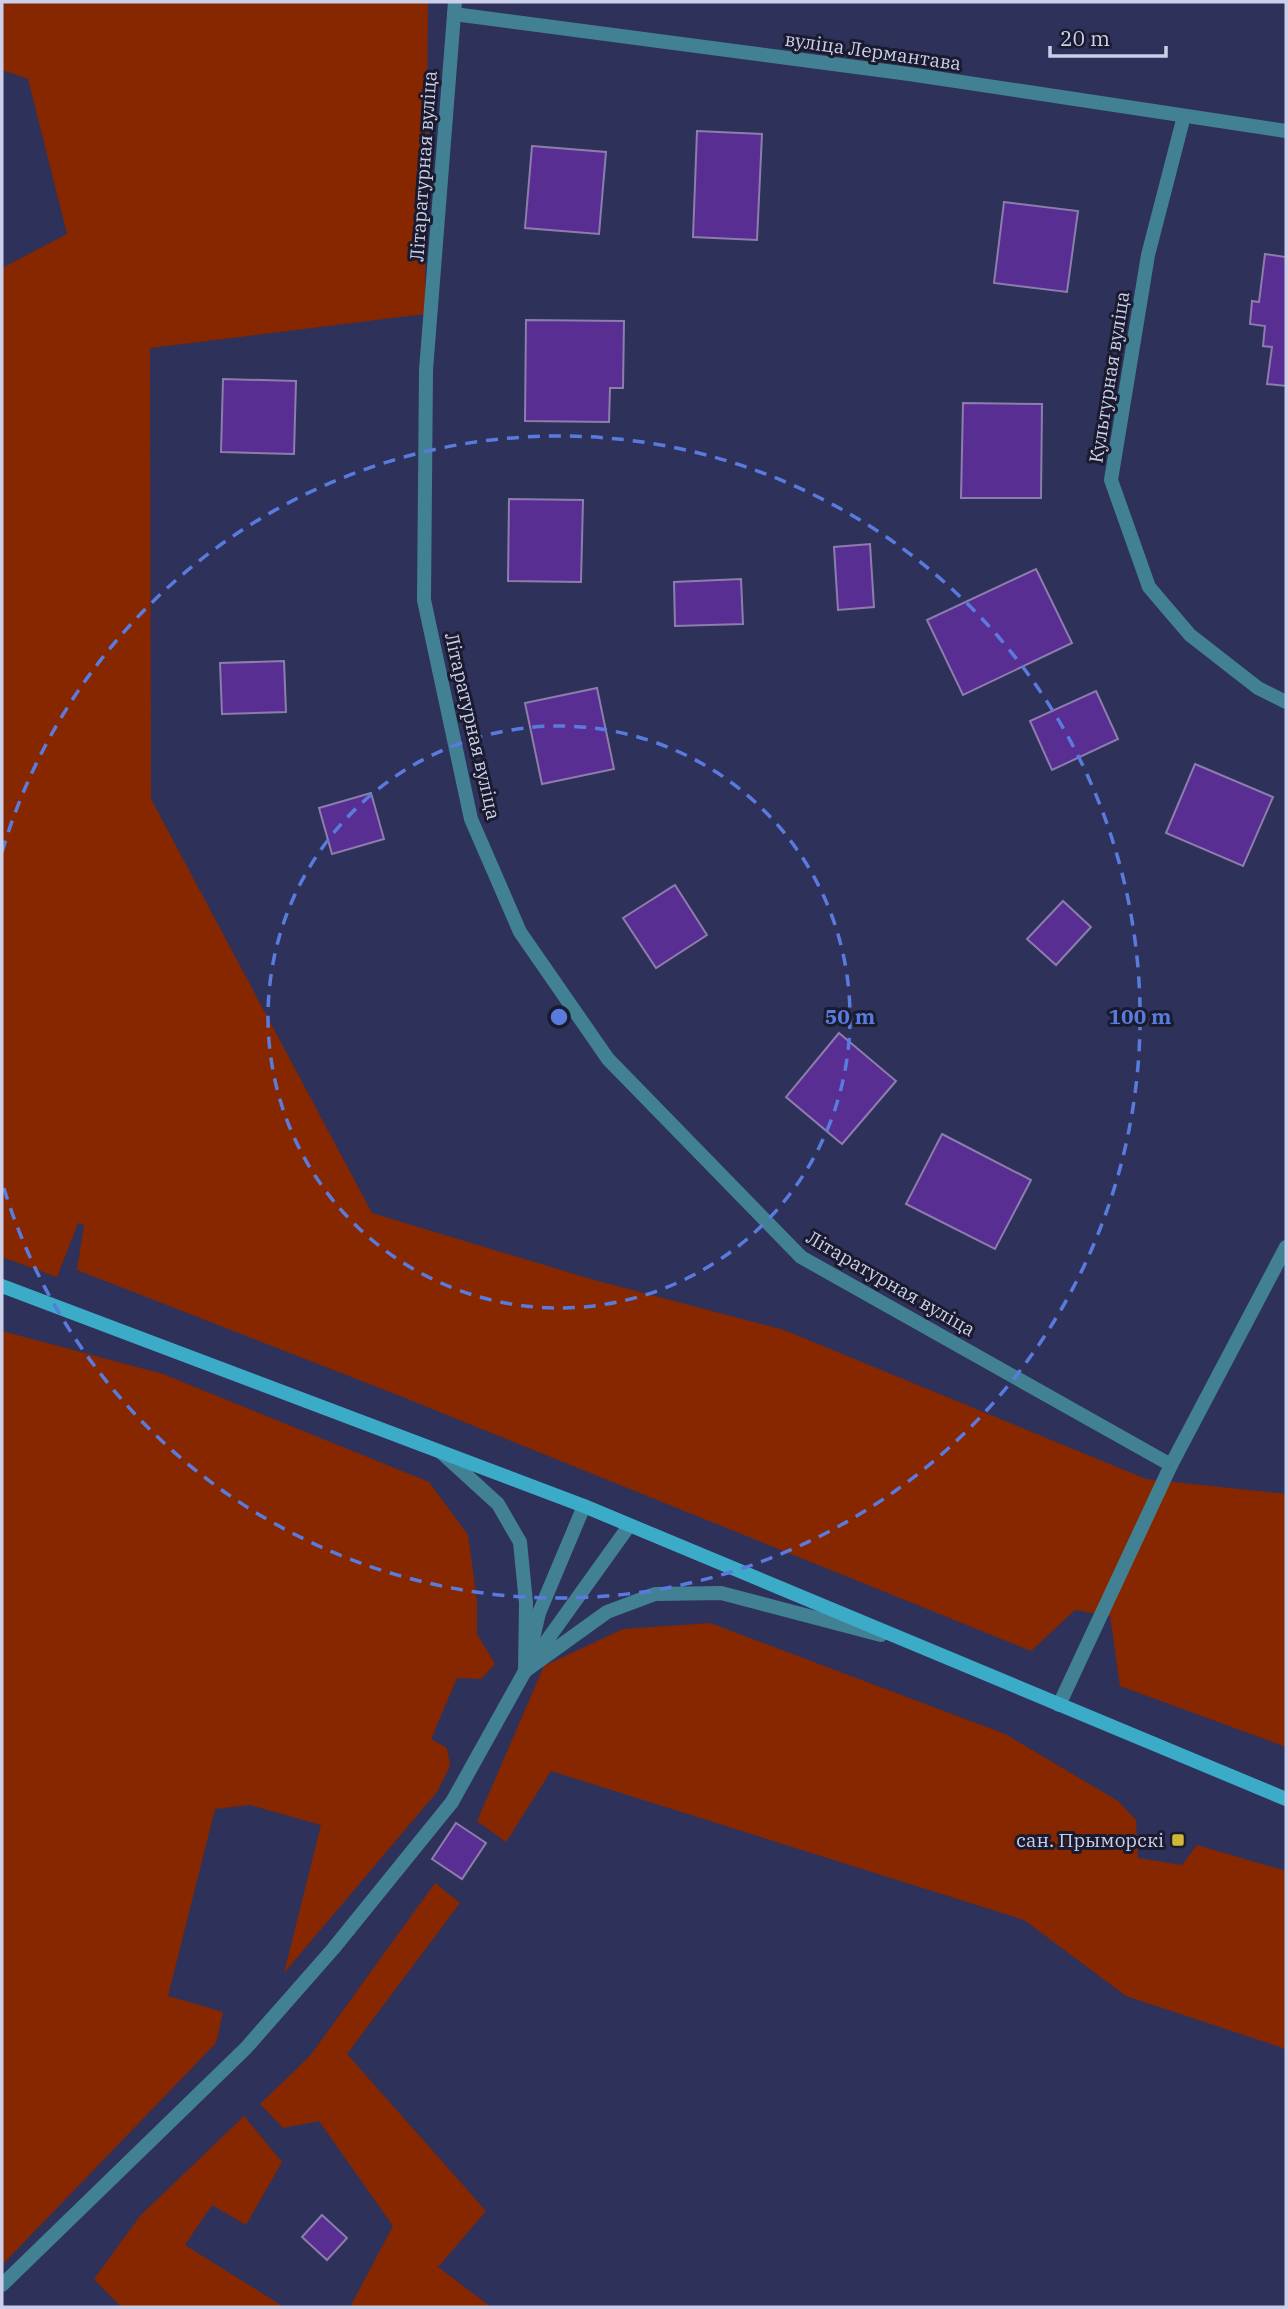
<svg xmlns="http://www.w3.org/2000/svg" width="1288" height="2309" viewBox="0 0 1288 2309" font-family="'IBM Plex Serif',serif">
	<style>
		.green { fill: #862700 }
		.building { fill: #592e92; stroke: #8c7dac; stroke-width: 2 }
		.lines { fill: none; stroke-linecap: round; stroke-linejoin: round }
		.service { stroke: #428193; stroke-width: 14 }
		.minor { stroke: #428193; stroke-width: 14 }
		.secondary { stroke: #3babc8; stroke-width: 14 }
		.ring { fill: none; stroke: #5a7bde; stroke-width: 3.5; stroke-dasharray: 12 9 }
		.poi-dot { fill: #cfb837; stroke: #1a1b2e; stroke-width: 2.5 }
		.labels { text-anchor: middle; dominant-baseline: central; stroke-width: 6; stroke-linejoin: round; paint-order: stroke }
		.street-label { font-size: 19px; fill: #cbcfe9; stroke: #1a1b2e }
		.poi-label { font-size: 19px; fill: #cbcfe9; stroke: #1a1b2e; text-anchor: end }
		.centre { fill: #5a7bde; stroke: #1a1b2e; stroke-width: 3.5 }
		.ring-label { font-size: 21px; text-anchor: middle; font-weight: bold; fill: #5a7bde; stroke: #1a1b2e; stroke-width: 6; stroke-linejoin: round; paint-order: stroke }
	</style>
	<rect width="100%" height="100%" fill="#2e315a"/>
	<g class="green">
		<path d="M2,2H428L425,314L150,348L151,799L372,1213L594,1280L784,1330L1146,1479L1286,1494V1747L1120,1686L1110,1616L1075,1610L1031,1651L395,1394L77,1270L84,1225L78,1223L57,1277L2,1257V268L67,234L28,79L2,70Z"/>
		<path d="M2,1331L163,1374L429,1482L468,1535L477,1601V1634L495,1664L481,1679L457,1678L431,1739L447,1748L450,1766L437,1792L284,1973L321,1825L250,1805L215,1809L168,1996L223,2012L216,2043L2,2265Z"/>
		<path d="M710,1623L1005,1734L1118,1801L1136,1820L1138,1858L1182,1865L1197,1845L1286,1871V2049L1126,1996L1024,1920L551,1771L506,1842L477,1821L544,1666L623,1629Z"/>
		<path d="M435,1883L460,1903L347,2054L486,2211L438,2267L491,2307H350L393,2226L319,2121L283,2128L260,2104L310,2056Z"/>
		<path d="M244,2116L282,2162L246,2225L212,2205L185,2245L284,2307H121L94,2279L140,2216Z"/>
	</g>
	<g class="building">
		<path d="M697,131L762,134L757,240L693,237Z"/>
		<path d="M532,146L606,152L599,234L525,228Z"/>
		<path d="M1004,202L1078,211L1067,292L994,283Z"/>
		<path d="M1265,254L1286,257V386L1267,384L1272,347L1263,346L1265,326L1250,324L1252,301L1259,302Z"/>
		<path d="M526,320L624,321L623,388H610L609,422L525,421Z"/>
		<path d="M223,379L296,381L294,454L221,452Z"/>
		<path d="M963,403L1042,404L1041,498H961Z"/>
		<path d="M509,499L583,500L581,582L508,581Z"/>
		<path d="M870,544L874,607L838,610L834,547Z"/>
		<path d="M1036,569L1072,643L963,695L927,620Z"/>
		<path d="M741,579L743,624L675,626L674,582Z"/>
		<path d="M284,661L286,712L222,714L220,663Z"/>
		<path d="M597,688L614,769L542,784L525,703Z"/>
		<path d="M1096,691L1118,739L1052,770L1030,721Z"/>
		<path d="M1195,764L1273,797L1243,866L1166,833Z"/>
		<path d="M371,793L384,839L332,854L319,808Z"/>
		<path d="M675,885L707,935L656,968L623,918Z"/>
		<path d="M1063,901L1091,927L1056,965L1027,939Z"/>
		<path d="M839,1033L896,1081L842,1144L786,1097Z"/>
		<path d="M942,1134L1031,1180L995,1249L906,1204Z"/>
		<path d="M456,1823L486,1843L462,1879L432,1859Z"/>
		<path d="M322,2215L347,2238L327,2260L302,2237Z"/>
	</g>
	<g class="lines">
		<path class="service" d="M2,2285L246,2048L333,1949L452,1802"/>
		<g class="minor">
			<path d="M455,2L426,370L424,600L471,819L520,932L608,1059L801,1257L1171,1465"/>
			<path d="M454,14L909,74L1286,131"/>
			<path d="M1184,116L1148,255L1111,480L1149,587L1190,635L1258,688L1286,702"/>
			<path d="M442,1453L498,1504L520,1542L526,1603L525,1671"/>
			<path d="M532,1643L539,1613L584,1506"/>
			<path d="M525,1671L607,1612L655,1594L721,1593L881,1635"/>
			<path d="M1059,1705L1171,1465L1286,1247"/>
			<path d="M452,1802L525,1671L629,1526"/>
		</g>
		<path class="secondary" d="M2,1286L584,1506L1286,1799"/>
	</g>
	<g class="ring">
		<circle cx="559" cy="1017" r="291"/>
		<path d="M2 852A581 581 0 1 1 2 1182"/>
	</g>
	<rect class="poi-dot" x="1171" y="1833" width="14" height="14" rx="3.5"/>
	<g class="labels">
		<g class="street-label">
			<text transform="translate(873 51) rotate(8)">вуліца Лермантава</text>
			<text transform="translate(423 166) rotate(-86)">Літаратурная вуліца</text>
			<text transform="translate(1109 377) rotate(-81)">Культурная вуліца</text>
			<text transform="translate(473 726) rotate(77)">Літаратурная вуліца</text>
			<text transform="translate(891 1283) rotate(30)">Літаратурная вуліца</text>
		</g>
		<g class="poi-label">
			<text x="1164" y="1840">сан. Прыморскі</text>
		</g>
	</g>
	<circle cx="559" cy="1017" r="10" class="centre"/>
	<g class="ring-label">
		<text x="850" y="1024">50 m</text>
		<text x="1140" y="1024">100 m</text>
	</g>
	<rect width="1288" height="2309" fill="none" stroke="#cbcfe9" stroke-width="7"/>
	<path d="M1050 46v10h116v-10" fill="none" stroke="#cbcfe9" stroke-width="3.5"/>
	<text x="1060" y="46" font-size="21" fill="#cbcfe9" stroke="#1a1b2e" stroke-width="5" paint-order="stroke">20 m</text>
</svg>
